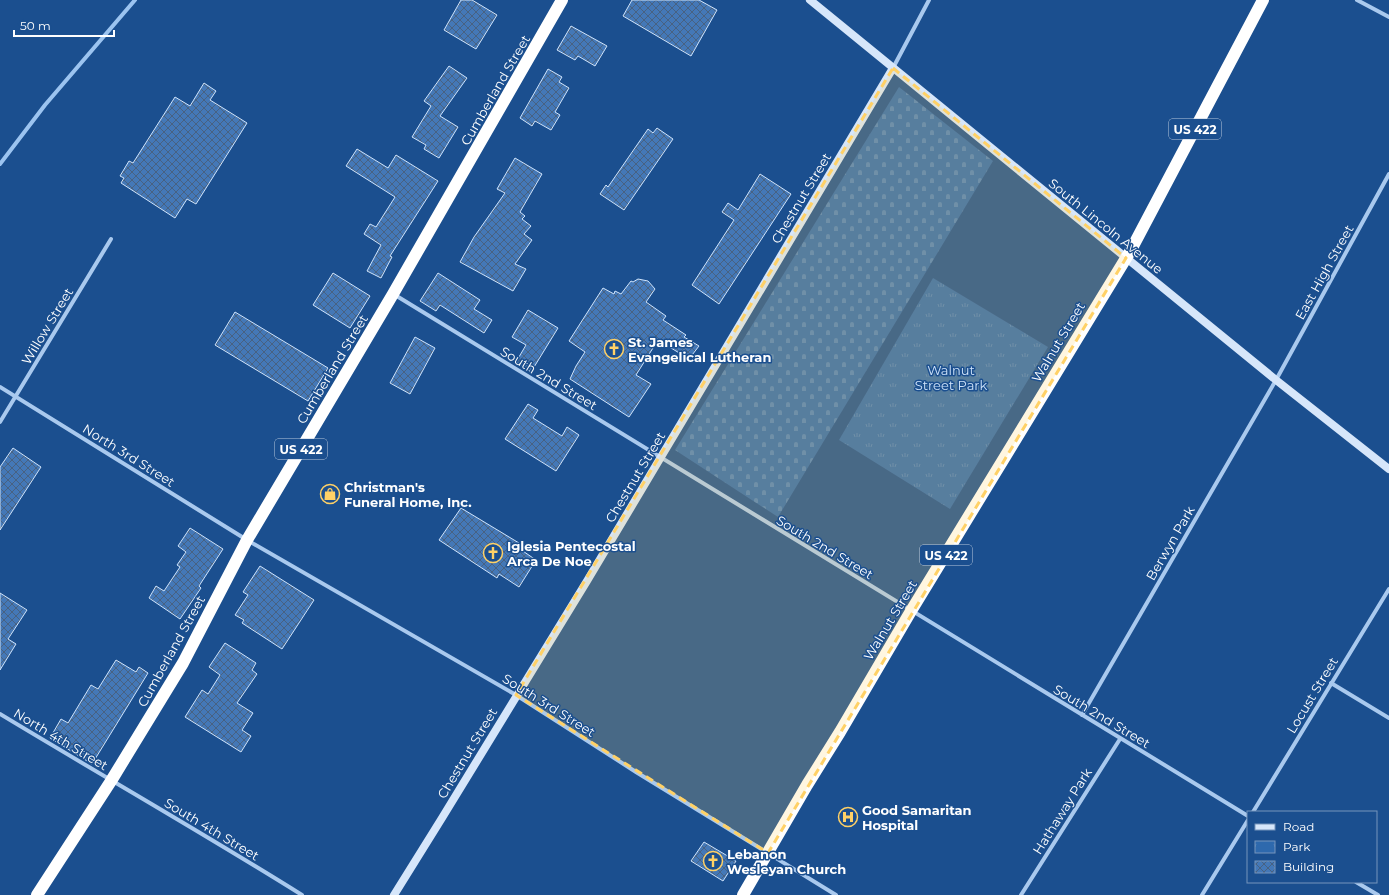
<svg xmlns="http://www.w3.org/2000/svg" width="1389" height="895" viewBox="0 0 1389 895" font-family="Montserrat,sans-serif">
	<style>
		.cemetery { fill: url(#cemetery-stones) }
		.park { fill: url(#park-tufts) }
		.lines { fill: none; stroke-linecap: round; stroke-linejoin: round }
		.stream { stroke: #9cc4f0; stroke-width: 4 }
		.building { fill: url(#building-cross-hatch); stroke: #cfe3fa }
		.street { stroke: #a9c9ee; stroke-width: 4 }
		.secondary { stroke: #d6e6fa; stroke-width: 8 }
		.highway { stroke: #fff; stroke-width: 12 }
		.marked { fill: #ffd166; fill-opacity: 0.2; stroke: #ffd166; stroke-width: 3; stroke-dasharray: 8 5; stroke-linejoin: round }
		.labels { text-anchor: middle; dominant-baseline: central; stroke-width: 3; stroke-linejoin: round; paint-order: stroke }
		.shield { fill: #1b4f8f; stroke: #bbcadd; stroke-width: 1 }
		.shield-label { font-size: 12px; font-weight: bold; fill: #fff }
		.street-label { font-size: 13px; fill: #fff; stroke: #1b4f8f }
		.poi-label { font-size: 13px; font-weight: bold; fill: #fff; stroke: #1b4f8f; text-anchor: start }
		.park-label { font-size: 13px; fill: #cfe3fa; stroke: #1b4f8f }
	</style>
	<defs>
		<pattern id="cemetery-stones" width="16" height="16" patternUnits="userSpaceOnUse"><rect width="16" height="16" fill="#2e69ad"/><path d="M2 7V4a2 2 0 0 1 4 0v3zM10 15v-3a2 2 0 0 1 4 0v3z" fill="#4d80b9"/></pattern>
		<pattern id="park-tufts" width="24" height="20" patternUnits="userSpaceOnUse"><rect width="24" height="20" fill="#2e69ad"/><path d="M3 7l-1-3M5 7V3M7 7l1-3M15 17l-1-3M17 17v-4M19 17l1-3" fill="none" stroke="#4d80b9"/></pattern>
		<pattern id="building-cross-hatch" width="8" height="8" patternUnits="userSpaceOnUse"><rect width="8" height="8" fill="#4478b7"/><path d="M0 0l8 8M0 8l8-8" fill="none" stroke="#486282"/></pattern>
	</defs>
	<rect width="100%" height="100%" fill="#1b4f8f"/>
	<path class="cemetery" d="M899,87L993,161L778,517L675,450Z"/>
	<path class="park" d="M933,278L1048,347L950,509L839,440Z"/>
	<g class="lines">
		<path class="stream" d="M0,164L45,105L135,0"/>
	</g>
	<g class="building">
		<path d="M461,0H472L497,15L476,49L444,30Z"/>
		<path d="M632,0H699L717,10L691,56L623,16Z"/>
		<path d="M571,26L607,46L595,66L578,56L575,60L557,50Z"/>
		<path d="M449,66L467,78L440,116L458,127L439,158L424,149L426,145L412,137L431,106L424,101Z"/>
		<path d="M548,69L562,77L559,82L569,88L555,112L560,115L551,130L535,121L532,126L520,118Z"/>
		<path d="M204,83L216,91L210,100L247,123L196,204L187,199L175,218L121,183L124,178L120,176L129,161L133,163L175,97L190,106Z"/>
		<path d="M657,128L673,139L624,210L600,194L606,185L608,187L648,129L653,133Z"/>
		<path d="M357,149L388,168L396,155L438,181L390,256L392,257L381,278L367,271L381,245L364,234L370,224L376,227L395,197L346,166Z"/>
		<path d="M515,158L542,174L520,212L525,216L522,219L531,226L524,234L532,240L515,264L526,269L513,291L460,262L474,237L505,193L497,189Z"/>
		<path d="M760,174L791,194L719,304L692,285L734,220L722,212L728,203L738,210Z"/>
		<path d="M333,273L370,296L350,328L313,305Z"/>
		<path d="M438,273L480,300L474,309L492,320L484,333L440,305L436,311L420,301Z"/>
		<path d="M638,279L648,281L655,289L646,302L666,316L663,320L686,335L684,337L699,346L689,359L658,340L636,375L651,384L629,417L570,379L576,366L585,352L569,341L603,288L614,294L615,291L621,294L631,281L633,282Z"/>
		<path d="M528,310L558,328L531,372L516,362L526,345L512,337Z"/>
		<path d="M235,312L328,368L308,401L215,345Z"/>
		<path d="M415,337L435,348L410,394L390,383Z"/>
		<path d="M528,404L538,410L533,418L562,436L567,427L579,435L556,471L505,439Z"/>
		<path d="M13,448L41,467L0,530V467Z"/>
		<path d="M461,508L519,543L517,547L536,560L519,587L499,574L497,578L439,540Z"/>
		<path d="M190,528L223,549L199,586L201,588L180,619L149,598L156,586L164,591L180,567L177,565L186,552L178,546Z"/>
		<path d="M260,566L314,600L282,649L242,623L244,620L235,615L248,595L243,592Z"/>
		<path d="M0,593L27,610L8,639L16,644L0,670Z"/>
		<path d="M225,643L256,663L252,670L257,674L237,703L253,713L242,730L251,736L241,752L185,717L202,690L208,694L220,675L209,667Z"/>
		<path d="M116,660L136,672L139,667L148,673L92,764L50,738L61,719L68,723L91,685L98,689Z"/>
		<path d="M704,842L736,861L723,881L691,861Z"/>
	</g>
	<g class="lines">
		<g class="street">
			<path d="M1357,0L1389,17"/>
			<path d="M893,68L929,0"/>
			<path d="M395,295L1248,816"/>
			<path d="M0,387L247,540L516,695L636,772L836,895"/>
			<path d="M0,422L111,239"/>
			<path d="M1331,683L1389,718"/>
			<path d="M0,714C101,775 203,833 302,895"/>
			<path d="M1082,715L1276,380L1389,174"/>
			<path d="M1253,812L1389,589"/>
			<path d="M1356,882L1378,895"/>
			<path d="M1021,895L1120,739"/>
			<path d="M1202,895L1248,820"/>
		</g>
		<g class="secondary">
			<path d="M810,0L1276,380L1389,469"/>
			<path d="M394,895L442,818L587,581L893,68"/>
		</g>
		<g class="highway">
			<path d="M37,895L111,781L183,663L247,540L393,294L562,0"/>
			<path d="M743,895L807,785L840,732L911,611L1131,250L1263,0"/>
		</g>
	</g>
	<path class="marked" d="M893,68L1126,258L768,853L516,695Z"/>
	<defs>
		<symbol id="church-ring" viewBox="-11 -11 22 22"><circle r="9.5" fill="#1b4f8f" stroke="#ffd166" stroke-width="1.5"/><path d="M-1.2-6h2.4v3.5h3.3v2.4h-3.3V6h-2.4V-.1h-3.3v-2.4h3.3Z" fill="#ffd166"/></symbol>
		<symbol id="shop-ring" viewBox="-11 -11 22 22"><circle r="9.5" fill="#1b4f8f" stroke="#ffd166" stroke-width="1.5"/><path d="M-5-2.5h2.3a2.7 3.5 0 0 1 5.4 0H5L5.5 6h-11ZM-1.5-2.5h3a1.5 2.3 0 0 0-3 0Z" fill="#ffd166"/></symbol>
		<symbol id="hospital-ring" viewBox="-11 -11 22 22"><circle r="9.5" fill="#1b4f8f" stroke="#ffd166" stroke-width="1.5"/><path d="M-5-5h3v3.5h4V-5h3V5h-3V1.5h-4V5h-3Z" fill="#ffd166"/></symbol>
	</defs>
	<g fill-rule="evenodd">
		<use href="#church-ring" x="603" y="338" width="22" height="22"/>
		<use href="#shop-ring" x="319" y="483" width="22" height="22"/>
		<use href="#church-ring" x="482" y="542" width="22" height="22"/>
		<use href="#hospital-ring" x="837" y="806" width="22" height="22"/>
		<use href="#church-ring" x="702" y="850" width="22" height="22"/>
	</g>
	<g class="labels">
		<g class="shield">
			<rect x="1169" y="119" width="52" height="20" rx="3"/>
			<rect x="275" y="439" width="52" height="20" rx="3"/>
			<rect x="920" y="545" width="52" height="20" rx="3"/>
		</g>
		<g class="shield-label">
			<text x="1195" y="129">US 422</text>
			<text x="301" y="449">US 422</text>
			<text x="946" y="555">US 422</text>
		</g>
		<g class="street-label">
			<text transform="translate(495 90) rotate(-60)">Cumberland Street</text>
			<text transform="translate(801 198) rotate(-59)">Chestnut Street</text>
			<text transform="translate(1106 226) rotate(39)">South Lincoln Avenue</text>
			<text transform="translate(1324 272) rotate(-61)">East High Street</text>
			<text transform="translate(47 326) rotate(-59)">Willow Street</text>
			<text transform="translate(1058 342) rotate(-59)">Walnut Street</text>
			<text transform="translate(332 369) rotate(-59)">Cumberland Street</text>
			<text transform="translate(549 378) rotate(31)">South 2nd Street</text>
			<text transform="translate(129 455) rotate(32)">North 3rd Street</text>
			<text transform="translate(635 477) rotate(-59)">Chestnut Street</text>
			<text transform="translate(1170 543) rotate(-60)">Berwyn Park</text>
			<text transform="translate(825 547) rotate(31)">South 2nd Street</text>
			<text transform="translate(890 620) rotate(-59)">Walnut Street</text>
			<text transform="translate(171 651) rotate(-61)">Cumberland Street</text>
			<text transform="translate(1312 695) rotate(-59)">Locust Street</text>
			<text transform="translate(549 705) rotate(32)">South 3rd Street</text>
			<text transform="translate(1102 716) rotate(31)">South 2nd Street</text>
			<text transform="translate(61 739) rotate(31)">North 4th Street</text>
			<text transform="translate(467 753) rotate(-59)">Chestnut Street</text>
			<text transform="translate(1062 811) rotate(-58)">Hathaway Park</text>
			<text transform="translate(212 829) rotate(31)">South 4th Street</text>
		</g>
		<g class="poi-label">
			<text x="628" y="342">St. James<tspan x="628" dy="15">Evangelical Lutheran</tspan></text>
			<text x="344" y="487">Christman's<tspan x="344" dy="15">Funeral Home, Inc.</tspan></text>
			<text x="507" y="546">Iglesia Pentecostal<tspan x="507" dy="15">Arca De Noe</tspan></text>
			<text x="862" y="810">Good Samaritan<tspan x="862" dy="15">Hospital</tspan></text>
			<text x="727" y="854">Lebanon<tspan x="727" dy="15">Wesleyan Church</tspan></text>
		</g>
		<g class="park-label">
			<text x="951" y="370">Walnut<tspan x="951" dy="15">Street Park</tspan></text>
		</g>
	</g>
	<rect x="1247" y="811" width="130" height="72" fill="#1b4f8f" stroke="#7695bc"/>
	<rect x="1255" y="824" width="20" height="6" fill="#d6e6fa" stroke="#7695bc"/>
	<text x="1283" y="831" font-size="12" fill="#ffffff">Road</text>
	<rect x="1255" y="841" width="20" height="12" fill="url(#park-tufts)" stroke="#7695bc"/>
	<text x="1283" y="851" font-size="12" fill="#ffffff">Park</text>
	<rect x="1255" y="861" width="20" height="12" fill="url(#building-cross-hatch)" stroke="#7695bc"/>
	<text x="1283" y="871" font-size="12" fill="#ffffff">Building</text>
	<path d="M14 30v6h100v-6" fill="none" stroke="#ffffff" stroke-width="2"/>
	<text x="20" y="30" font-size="12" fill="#ffffff" stroke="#1b4f8f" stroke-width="3" paint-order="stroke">50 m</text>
</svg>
